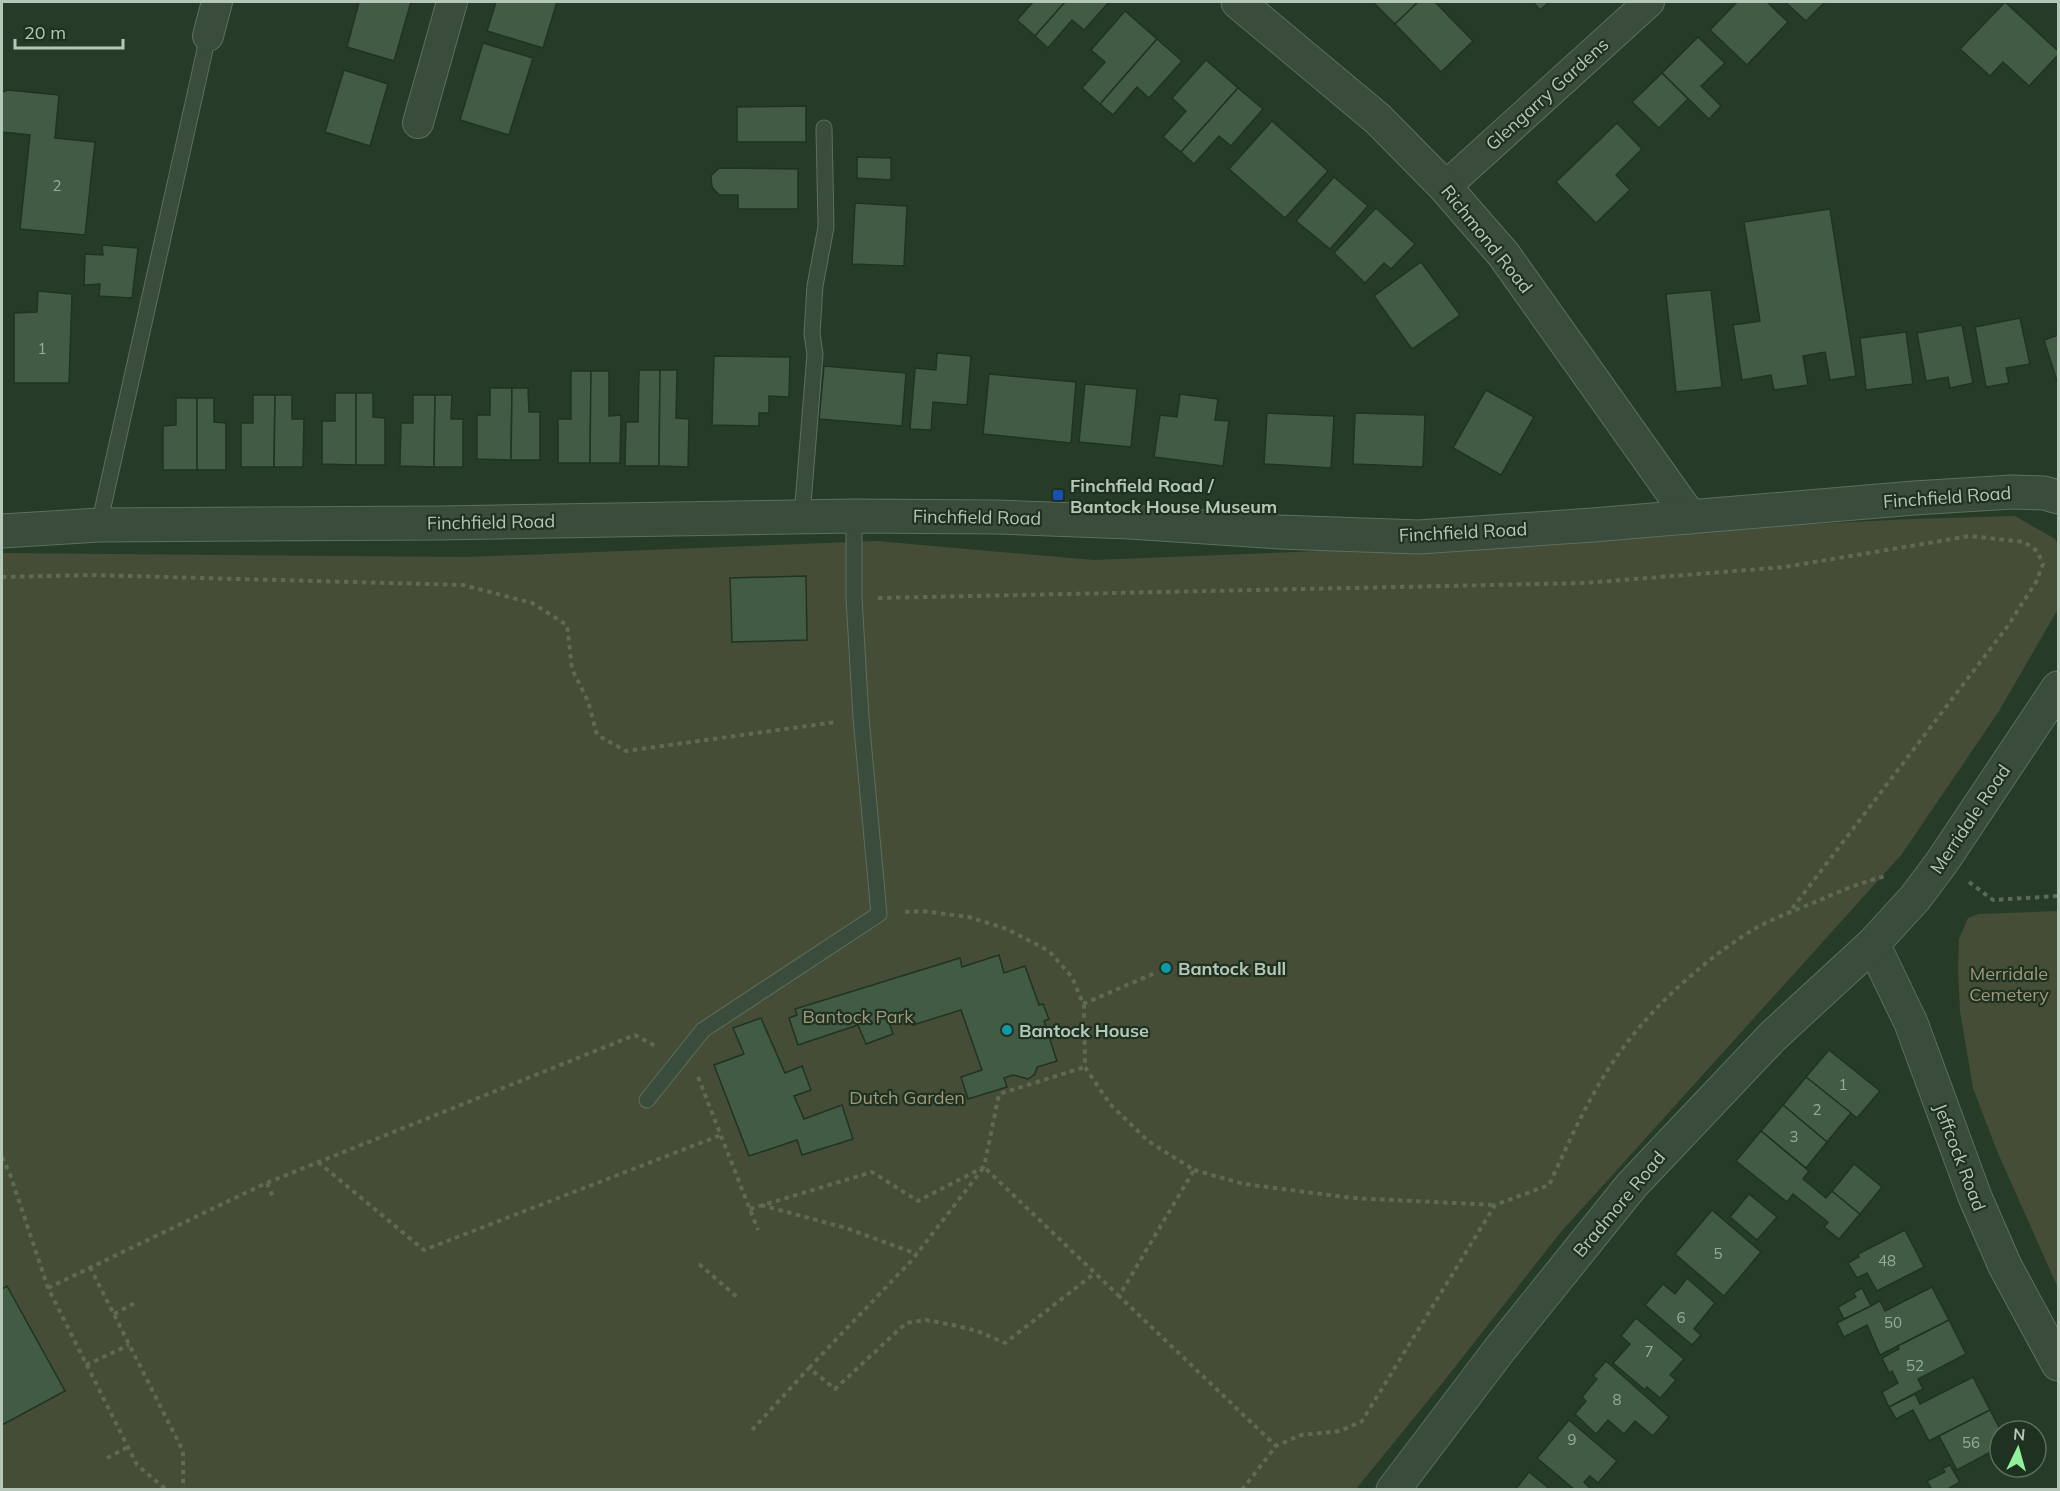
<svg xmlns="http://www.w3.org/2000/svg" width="2060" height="1491" viewBox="0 0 2060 1491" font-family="Mulish,sans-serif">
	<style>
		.green { fill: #454d36 }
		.building { fill: #425b44; stroke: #213322; stroke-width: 1.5 }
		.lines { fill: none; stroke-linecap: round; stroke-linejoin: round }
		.service-casing { stroke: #5d6f5f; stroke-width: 17 }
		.minor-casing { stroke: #5d6f5f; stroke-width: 32 }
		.tertiary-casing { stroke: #5d6f5f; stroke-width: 35 }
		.path { stroke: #5c6a56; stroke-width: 4; stroke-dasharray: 4.5 4.5; stroke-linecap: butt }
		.service { stroke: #3a4c3b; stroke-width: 15 }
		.minor { stroke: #3a4c3b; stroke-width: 30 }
		.tertiary { stroke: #3a4c3b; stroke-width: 33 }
		.transit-dot { fill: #1a4fb4; stroke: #1f3120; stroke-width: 2 }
		.culture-dot { fill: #0f9aa8; stroke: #1f3120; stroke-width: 2 }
		.labels { text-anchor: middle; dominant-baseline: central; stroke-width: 4.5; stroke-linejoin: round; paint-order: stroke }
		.number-label { font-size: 15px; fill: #98ac9b }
		.street-label { font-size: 18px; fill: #b5c7b8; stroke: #1f3120 }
		.poi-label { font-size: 18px; font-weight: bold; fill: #b5c7b8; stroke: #1f3120; text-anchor: start }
		.park-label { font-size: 18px; fill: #a1987c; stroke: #1f3120 }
	</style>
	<rect width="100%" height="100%" fill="#263c28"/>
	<g class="green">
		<path d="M2015,516L2055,539L2058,546V609L1999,711L1902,854L1560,1233L1444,1381L1356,1489L2,1490V553L468,557L876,541L1094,560L1394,548L1553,537L1911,519Z"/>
		<path d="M2058,911V1288L1997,1151L1973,1088L1960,1011L1958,970L1959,939L1968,918L1979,914Z"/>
	</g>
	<g class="building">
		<path d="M359,2H411L394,61L347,47Z"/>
		<path d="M496,2H557L543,48L487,31Z"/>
		<path d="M1033,2H1065L1035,36L1017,20Z"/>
		<path d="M1065,2H1109L1084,30L1072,20L1048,48L1035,36Z"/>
		<path d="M1373,2H1418L1395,24Z"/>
		<path d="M1418,2H1435L1473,41L1441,72L1395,24Z"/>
		<path d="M1533,2H1549L1540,10Z"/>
		<path d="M1737,2H1767L1788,22L1747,65L1710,30Z"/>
		<path d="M1785,2H1825L1806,21Z"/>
		<path d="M2005,2L2058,51V55L2029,86L2003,62L1990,76L1960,49Z"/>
		<path d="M1125,11L1157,39L1100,104L1082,88L1105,62L1091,50Z"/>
		<path d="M1698,37L1725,63L1701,86L1721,106L1709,119L1662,73Z"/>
		<path d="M1157,39L1182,61L1149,98L1137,87L1113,115L1100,104Z"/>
		<path d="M483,43L533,58L509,135L460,120Z"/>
		<path d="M1206,60L1238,88L1181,152L1163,137L1186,111L1172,98Z"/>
		<path d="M344,70L388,84L370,146L325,132Z"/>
		<path d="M1662,73L1688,99L1659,128L1632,102Z"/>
		<path d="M1238,88L1263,109L1231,146L1219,136L1194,164L1181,152Z"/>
		<path d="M8,90L59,95L55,138L95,142L85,235L20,229L30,135L2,132V92Z"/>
		<path d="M806,106V142H737V107Z"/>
		<path d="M1272,121L1328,171L1285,218L1229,169Z"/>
		<path d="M1617,123L1642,149L1616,175L1630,190L1596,223L1556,182Z"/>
		<path d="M857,157L891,158V180L857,178Z"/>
		<path d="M719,168L798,169V209H738V195H719L712,187L711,176Z"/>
		<path d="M1334,177L1368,206L1330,249L1296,221Z"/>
		<path d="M855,203L907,206L904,266L852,264Z"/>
		<path d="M1376,208L1415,244L1391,269L1384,263L1365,283L1334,253Z"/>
		<path d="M1830,209L1856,376L1830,380L1825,352L1803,356L1808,385L1774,390L1771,375L1742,380L1733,325L1760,321L1744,222Z"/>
		<path d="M102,245L138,248L132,298L99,296L100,284L84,285L85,254L103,255Z"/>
		<path d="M1421,262L1460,315L1412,349L1374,296Z"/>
		<path d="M1711,290L1722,387L1676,392L1666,294Z"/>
		<path d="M38,291L72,294L69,383H14V313L37,312Z"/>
		<path d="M2020,318L2030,364L2006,368L2009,383L1986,387L1975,327Z"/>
		<path d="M1962,325L1973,383L1950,388L1948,377L1926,381L1917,333Z"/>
		<path d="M1906,332L1913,384L1866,390L1860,338Z"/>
		<path d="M2058,335V384L2044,340Z"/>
		<path d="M937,353L971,356L967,405L933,402L931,430L910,429L915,368L936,370Z"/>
		<path d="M714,356L790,357L789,397L769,396V413H759V426L712,425Z"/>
		<path d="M824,366L906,373L902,426L819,419Z"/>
		<path d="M639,370H660L659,466H625L626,422H638Z"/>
		<path d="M660,370H677L676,418L689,419L688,467L659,466Z"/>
		<path d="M571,371H591L590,463H558V419H571Z"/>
		<path d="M591,371H609V416L621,415L620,463H590Z"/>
		<path d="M989,374L1076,382L1071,443L983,434Z"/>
		<path d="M1085,384L1137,389L1131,447L1079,442Z"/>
		<path d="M490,388H512L511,460L477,459V415H490Z"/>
		<path d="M512,388H528L529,412H540V460H511Z"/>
		<path d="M1486,390L1534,417L1501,475L1453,448Z"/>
		<path d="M335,393H356V465L322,464V421H335Z"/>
		<path d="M356,393H373V417L385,418V465H356Z"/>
		<path d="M1180,394L1218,399L1215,420L1229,421L1223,466L1154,457L1160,415L1177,417Z"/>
		<path d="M253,395H275L274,467H241V423H253Z"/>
		<path d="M275,395H292V419H304L303,467H274Z"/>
		<path d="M413,395H435L434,467L400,466L401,423H413Z"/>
		<path d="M435,395H452L451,419H463V467H434Z"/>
		<path d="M176,398H197V470H163V426L176,425Z"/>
		<path d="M197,398H214V422L226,423V470H197Z"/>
		<path d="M1267,413L1334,416L1331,468L1264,464Z"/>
		<path d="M1355,413L1425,415L1423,467L1353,464Z"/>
		<path d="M806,576L807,640L732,642L730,578Z"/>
		<path d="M999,955L1004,973L1025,966L1039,1005L1043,1004L1049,1019L1044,1021L1057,1061L1037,1067L1035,1074L1028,1079L1013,1075L1004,1078L1007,1087L968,1099L961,1077L982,1070L961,1010L913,1025L908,1010L887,1016L893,1034L866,1044L858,1025L798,1045L789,1018L797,1015L795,1009L960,958L962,967Z"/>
		<path d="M761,1018L785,1073L802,1066L811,1090L794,1096L804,1119L842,1105L853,1139L802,1155L797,1140L749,1156L714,1065L744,1054L733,1028Z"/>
		<path d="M1829,1050L1880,1091L1857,1118L1806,1077Z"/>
		<path d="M1806,1077L1851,1113L1827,1142L1783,1105Z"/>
		<path d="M1783,1105L1827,1142L1806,1168L1761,1131Z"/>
		<path d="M1761,1131L1809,1171L1803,1179L1826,1198L1832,1191L1860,1214L1839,1239L1824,1227L1828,1222L1793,1194L1787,1202L1736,1161Z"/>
		<path d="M1854,1164L1882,1187L1860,1214L1832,1191Z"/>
		<path d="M1749,1194L1777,1217L1757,1240L1730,1217Z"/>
		<path d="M1712,1210L1761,1252L1724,1296L1675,1254Z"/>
		<path d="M1905,1230L1924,1267L1877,1291L1867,1273L1857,1278L1848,1263L1859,1257L1858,1254Z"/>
		<path d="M1687,1278L1715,1303L1694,1329L1701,1335L1692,1345L1645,1305L1663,1284L1675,1294Z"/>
		<path d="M7,1286L65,1391L2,1425V1289Z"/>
		<path d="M1932,1287L1949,1320L1880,1355L1867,1325L1844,1337L1837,1323L1880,1301L1885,1311Z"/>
		<path d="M1862,1288L1871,1306L1844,1319L1838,1307L1856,1297L1853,1293Z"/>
		<path d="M1636,1318L1684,1359L1670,1375L1676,1380L1660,1398L1647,1387L1645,1390L1613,1363L1630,1344L1621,1336Z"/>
		<path d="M1949,1320L1966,1354L1918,1379L1923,1389L1889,1407L1882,1392L1898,1383L1892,1371L1889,1373L1882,1358L1899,1349L1898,1346Z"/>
		<path d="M1606,1361L1669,1417L1653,1436L1635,1421L1624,1434L1608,1420L1596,1434L1575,1414L1586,1401L1582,1397L1597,1379L1593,1376Z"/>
		<path d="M1973,1377L1990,1410L1929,1441L1913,1410L1896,1419L1889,1407L1915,1394L1920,1404Z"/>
		<path d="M1990,1410L2001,1431L2000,1447L1957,1470L1939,1436Z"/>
		<path d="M1569,1420L1617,1461L1598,1483L1590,1476L1584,1482L1592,1490H1575L1537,1458Z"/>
		<path d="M1950,1465L1960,1482L1946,1490H1932L1927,1481L1945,1472L1943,1468Z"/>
		<path d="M1529,1472L1551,1490H1515Z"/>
	</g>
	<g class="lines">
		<defs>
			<g id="service">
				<path d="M802,516L815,354L812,334L815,286L826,227L824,128"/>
				<path d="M99,525L208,36"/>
				<path d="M647,1100L703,1030L879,914L861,718L854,598V516"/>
			</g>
			<g id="minor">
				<path d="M208,36L217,2"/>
				<path d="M418,123L452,2"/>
				<path d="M1445,187L1649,2"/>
			</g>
			<g id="tertiary">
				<path d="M1238,2L1378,119L1445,187L1504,255L1690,517"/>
				<path d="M2,531L99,525L441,523L854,516L997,517L1130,522L1279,532L1419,537L1593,525L1914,498L2012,492L2044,493L2058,497"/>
				<path d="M1873,944L1911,1023L1975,1197L2005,1266L2058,1364"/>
				<path d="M1393,1490L1500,1349L1631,1186L1773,1036L1873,944L1915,898L1942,862L2058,688"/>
			</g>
		</defs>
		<use href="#service" class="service-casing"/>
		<use href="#minor" class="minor-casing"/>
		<use href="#tertiary" class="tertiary-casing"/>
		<g class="path">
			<path d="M2,577L91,575L463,585L532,603L567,625L572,669L588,701L597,735L626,751L836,722"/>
			<path d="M878,598L1585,583L1785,567L1970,536L2024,542L2037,551L2043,564L2036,582L2007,627L1788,914"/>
			<path d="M1969,882L1993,900L2058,896"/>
			<path d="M905,912L922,911L969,917L1007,929L1049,951L1072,977L1084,1006L1085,1067L1110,1104L1148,1141L1194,1170L1119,1296L1276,1446"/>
			<path d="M1083,1004L1155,973"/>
			<path d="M698,1077L758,1230"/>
			<path d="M2,1157L10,1174L48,1288L137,1465L167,1490"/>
			<path d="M318,1162L424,1250L721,1135"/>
			<path d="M1194,1170L1244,1184L1352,1198L1495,1205"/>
			<path d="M267,1183L273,1197"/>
			<path d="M761,1205L846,1228L917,1254"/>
			<path d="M750,1209L872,1172L918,1201L984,1167L999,1094L1085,1067"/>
			<path d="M699,1264L737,1297"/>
			<path d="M90,1267L183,1451V1490"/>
			<path d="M48,1288L264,1184L635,1035L657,1047"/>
			<path d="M114,1314L137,1302"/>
			<path d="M86,1365L129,1345"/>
			<path d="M809,1368L912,1260L984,1167L1119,1296"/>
			<path d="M752,1430L809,1368L835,1389L906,1323L926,1320L953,1325L977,1331L1005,1343L1095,1273"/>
			<path d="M107,1458L128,1447"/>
			<path d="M1242,1490L1276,1446L1301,1435L1340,1431L1362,1421L1495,1205L1549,1185C1569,1142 1588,1098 1615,1059C1648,1011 1695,968 1743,936C1765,921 1793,911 1818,901C1840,891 1862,882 1886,876"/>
		</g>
		<use href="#service" class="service"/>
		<use href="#minor" class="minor"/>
		<use href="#tertiary" class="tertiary"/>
	</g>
	<rect class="transit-dot" x="1052" y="489" width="12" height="12" rx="3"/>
	<g class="culture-dot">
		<circle cx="1166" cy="968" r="6"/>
		<circle cx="1007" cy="1030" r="6"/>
	</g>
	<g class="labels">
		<g class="number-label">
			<text x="57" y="185">2</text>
			<text x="42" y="348">1</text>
			<text x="1843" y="1084">1</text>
			<text x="1817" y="1109">2</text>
			<text x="1794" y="1136">3</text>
			<text x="1718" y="1253">5</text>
			<text x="1887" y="1260">48</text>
			<text x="1681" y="1317">6</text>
			<text x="1893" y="1322">50</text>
			<text x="1649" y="1351">7</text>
			<text x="1915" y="1365">52</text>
			<text x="1617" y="1399">8</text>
			<text x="1572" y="1439">9</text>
			<text x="1971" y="1442">56</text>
		</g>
		<g class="street-label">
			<text transform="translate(1547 94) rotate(-42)">Glengarry Gardens</text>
			<text transform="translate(1487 239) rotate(51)">Richmond Road</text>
			<text transform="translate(1947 497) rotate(-4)">Finchfield Road</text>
			<text transform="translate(977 517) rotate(1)">Finchfield Road</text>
			<text transform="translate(491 522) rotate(-1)">Finchfield Road</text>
			<text transform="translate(1463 532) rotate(-3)">Finchfield Road</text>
			<text transform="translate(1970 819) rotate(-56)">Merridale Road</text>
			<text transform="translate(1960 1157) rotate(69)">Jeffcock Road</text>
			<text transform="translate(1619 1204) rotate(-50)">Bradmore Road</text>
		</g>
		<g class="poi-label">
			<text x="1070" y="485">Finchfield Road /<tspan x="1070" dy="21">Bantock House Museum</tspan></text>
			<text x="1178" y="968">Bantock Bull</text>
			<text x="1019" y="1030">Bantock House</text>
		</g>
		<g class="park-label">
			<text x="2009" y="973">Merridale<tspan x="2009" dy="21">Cemetery</tspan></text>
			<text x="858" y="1016">Bantock Park</text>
			<text x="907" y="1097">Dutch Garden</text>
		</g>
	</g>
	<rect width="2060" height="1491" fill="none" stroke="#b5c7b8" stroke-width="6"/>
	<g transform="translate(2018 1449) rotate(5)"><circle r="28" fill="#1f3120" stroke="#5b6d5d" stroke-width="1.5"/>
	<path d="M0-4.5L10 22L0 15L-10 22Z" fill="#92f09d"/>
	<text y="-9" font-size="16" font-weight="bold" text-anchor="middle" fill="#b5c7b8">N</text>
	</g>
	<path d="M15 39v9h108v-9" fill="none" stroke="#b5c7b8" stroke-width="3"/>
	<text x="24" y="39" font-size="18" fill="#b5c7b8" stroke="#1f3120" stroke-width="4.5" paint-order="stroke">20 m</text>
</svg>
